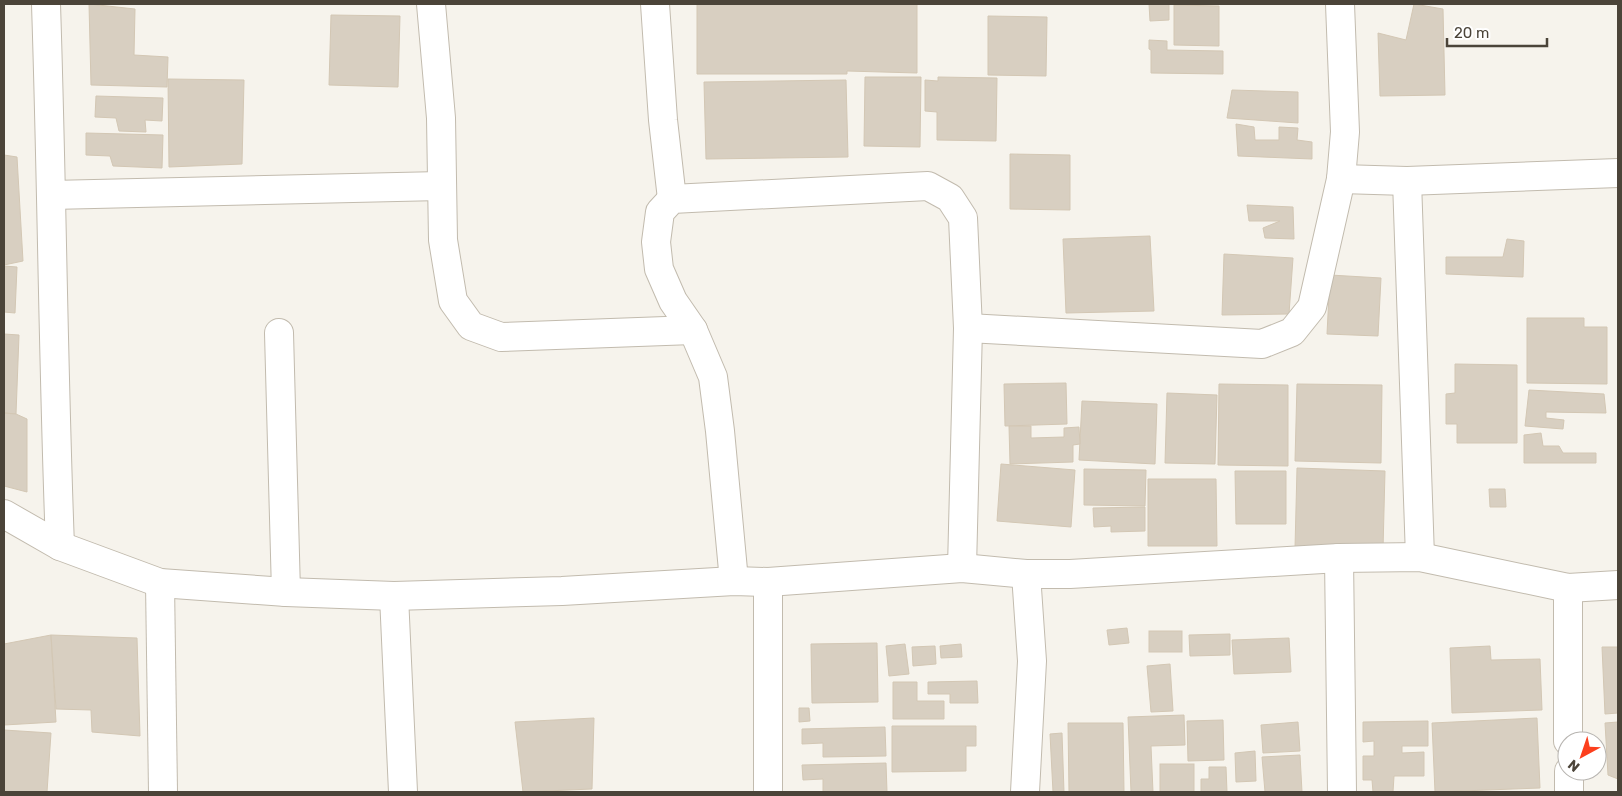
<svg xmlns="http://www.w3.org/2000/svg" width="1622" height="796" viewBox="0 0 1622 796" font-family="Rubik,sans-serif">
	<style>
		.building { fill: #d8cfc1; stroke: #d3c7b4 }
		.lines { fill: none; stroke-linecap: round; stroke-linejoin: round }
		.minor-casing { stroke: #c2bbae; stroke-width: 30 }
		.minor { stroke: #fff; stroke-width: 28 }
	</style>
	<rect width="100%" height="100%" fill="#f6f3ec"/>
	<g class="building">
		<path d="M89,4L135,9L134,55L168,57L167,87L91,85Z"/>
		<path d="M697,4H917V73L847,71V74H697Z"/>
		<path d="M1149,4H1169V20L1150,21Z"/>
		<path d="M1414,4L1443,9L1445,95L1380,96L1378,33L1406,40Z"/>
		<path d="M1174,5L1219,6V46L1174,45Z"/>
		<path d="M331,15L400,16L398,87L329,85Z"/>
		<path d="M988,16L1047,17L1046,76L988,75Z"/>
		<path d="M1149,40L1167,41V50L1223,51V74L1151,73V50L1149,49Z"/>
		<path d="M865,77H921L920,147L864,146Z"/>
		<path d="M938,77L997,78L996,141L937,140V112L925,111V80L938,81Z"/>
		<path d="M168,79L244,80L242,164L169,167Z"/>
		<path d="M846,80L848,157L706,159L704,82Z"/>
		<path d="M1232,90L1298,92V123L1227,118Z"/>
		<path d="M96,96L163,98L162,121L145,120L146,132L119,131L116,118L95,117Z"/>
		<path d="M1236,124L1254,127L1255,140H1279V127L1298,128L1297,140L1312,142V159L1238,156Z"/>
		<path d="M86,133L163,135L162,168L113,166L110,156L86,155Z"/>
		<path d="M1010,154L1070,155V210L1010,209Z"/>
		<path d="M4,155L17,157L23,261L4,265Z"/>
		<path d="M1247,205L1293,207L1294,239L1265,238L1263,228L1280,221H1249Z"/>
		<path d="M1150,236L1154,311L1066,313L1063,239Z"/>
		<path d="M1507,239L1524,241L1523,277L1446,274V257H1503Z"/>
		<path d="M1224,254L1293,258L1289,314L1222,315Z"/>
		<path d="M4,266L17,267L15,313L4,312Z"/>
		<path d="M1330,275L1381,278L1378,336L1327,334Z"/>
		<path d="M1527,318H1584V327H1607V384L1527,383Z"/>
		<path d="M4,334L19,335L16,414L4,413Z"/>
		<path d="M1455,364L1517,365V443H1457V424H1446V394L1455,393Z"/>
		<path d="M1066,383L1067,424L1005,426L1004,384Z"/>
		<path d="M1219,384L1288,385V466L1218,465Z"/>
		<path d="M1297,384L1382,385L1381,463L1295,461Z"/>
		<path d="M1529,390L1604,394L1606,413L1546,412V418L1564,420L1563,429L1525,426Z"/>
		<path d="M1167,393L1217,395L1215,464L1165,463Z"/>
		<path d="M1082,401L1157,404L1155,464L1079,460Z"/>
		<path d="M4,413L16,414L27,419V492L4,486Z"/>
		<path d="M1009,426H1031V438L1064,437V428L1079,427L1080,444L1073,445V462L1010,464Z"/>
		<path d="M1541,433L1543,446H1559L1563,453H1596V463H1524V435Z"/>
		<path d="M1001,464L1075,470L1071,527L997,521Z"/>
		<path d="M1297,468L1385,471L1383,550L1295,548Z"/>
		<path d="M1084,469L1146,470L1145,506L1084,505Z"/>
		<path d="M1235,471H1286V524H1236Z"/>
		<path d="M1148,479H1216L1217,546H1148Z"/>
		<path d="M1489,489H1505L1506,507H1490Z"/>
		<path d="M1145,507V531L1111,532V526L1094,527L1093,508Z"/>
		<path d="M1127,628L1129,643L1109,645L1107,630Z"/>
		<rect x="1149" y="631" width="33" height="21"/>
		<path d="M1230,634V655L1190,656L1189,635Z"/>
		<path d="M51,635L56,722L4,725V644Z"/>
		<path d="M51,635L137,638L140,736L92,732L91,710L56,709Z"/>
		<path d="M1289,638L1291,672L1234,674L1232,640Z"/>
		<path d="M877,643L878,702L812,703L811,644Z"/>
		<path d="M905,644L909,674L889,676L886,646Z"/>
		<path d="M961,644L962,657L941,658L940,646Z"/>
		<path d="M935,646L936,664L913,666L912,647Z"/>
		<path d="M1490,646L1491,660L1540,659L1542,710L1452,713L1450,648Z"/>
		<path d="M1602,647H1618V713L1605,714Z"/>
		<path d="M1170,664L1173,711L1151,712L1147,666Z"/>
		<path d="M977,681L978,703H950V694H928V682Z"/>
		<path d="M893,682H917V701H944V719H893Z"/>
		<path d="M799,708H809L810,721L799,722Z"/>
		<path d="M1184,715L1185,745L1151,746L1153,792H1131L1128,717Z"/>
		<path d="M594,718L592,789L523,792L515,722Z"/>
		<path d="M1537,718L1540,788L1435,792L1432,723Z"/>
		<path d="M1223,720L1224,760L1188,761L1187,721Z"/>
		<path d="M1428,721V746H1402V753L1424,752V776H1394L1393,792H1373L1372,780H1363V756H1374V741L1363,742V722Z"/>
		<path d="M1298,722L1300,751L1263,753L1261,725Z"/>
		<path d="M1618,722V779L1608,775L1605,723Z"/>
		<path d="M1068,723H1123L1124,792H1069Z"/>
		<path d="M892,726H976V746H966V771L892,772Z"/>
		<path d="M885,727L886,756L823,757V743L802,744V729Z"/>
		<path d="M4,730L51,733L47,792H4Z"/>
		<path d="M1062,733L1064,792H1053L1050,734Z"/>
		<path d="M1255,751L1256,781L1236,782L1235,753Z"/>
		<path d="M1300,755L1302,792H1265L1262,757Z"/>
		<path d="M886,763L887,792H823V779L803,780L802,765Z"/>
		<rect x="1160" y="764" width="34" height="28"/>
		<path d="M1209,767H1226L1227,792H1201V779H1209Z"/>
	</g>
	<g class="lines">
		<defs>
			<g id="minor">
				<path d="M46,4C52,185 53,365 60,546"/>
				<path d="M431,4L441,118L443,240L453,301L471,326L501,337L693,330"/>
				<path d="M655,4L663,120L672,199"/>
				<path d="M1341,179L1407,181L1618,173"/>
				<path d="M1407,181L1420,557"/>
				<path d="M51,195L441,186"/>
				<path d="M968,328L1262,344L1292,332L1312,307L1341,179L1345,132L1340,4"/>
				<path d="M279,333L286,592"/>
				<path d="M4,514L60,546L160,583L286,592L394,596L562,591L734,581L768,582L962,568L1026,574H1070L1339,558L1420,557L1568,588L1618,585"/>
				<path d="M1339,558L1342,792"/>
				<path d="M734,581L720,431L713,377L693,330L673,301L659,269L656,242L660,212L672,199L928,186L950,198L963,218L968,328L962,568"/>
				<path d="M768,582V792"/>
				<path d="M160,583L163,792"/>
				<path d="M394,596L403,792"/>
				<path d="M1568,741V588"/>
				<path d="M1569,771V792"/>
				<path d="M1025,792L1032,661L1026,574"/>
			</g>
		</defs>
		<use href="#minor" class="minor-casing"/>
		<use href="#minor" class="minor"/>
	</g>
	<rect width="1622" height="796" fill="none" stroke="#4b4439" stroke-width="10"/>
	<g transform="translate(1582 756) rotate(220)"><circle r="24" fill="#ffffff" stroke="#b7b4b0"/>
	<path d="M0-4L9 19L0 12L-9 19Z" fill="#fc3f1d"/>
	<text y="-8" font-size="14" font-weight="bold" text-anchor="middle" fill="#4b4439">N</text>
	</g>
	<path d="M1447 38v8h100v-8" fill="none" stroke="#4b4439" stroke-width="2.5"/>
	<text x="1454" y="38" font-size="15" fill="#4b4439" stroke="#ffffff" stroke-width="4" paint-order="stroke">20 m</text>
</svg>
